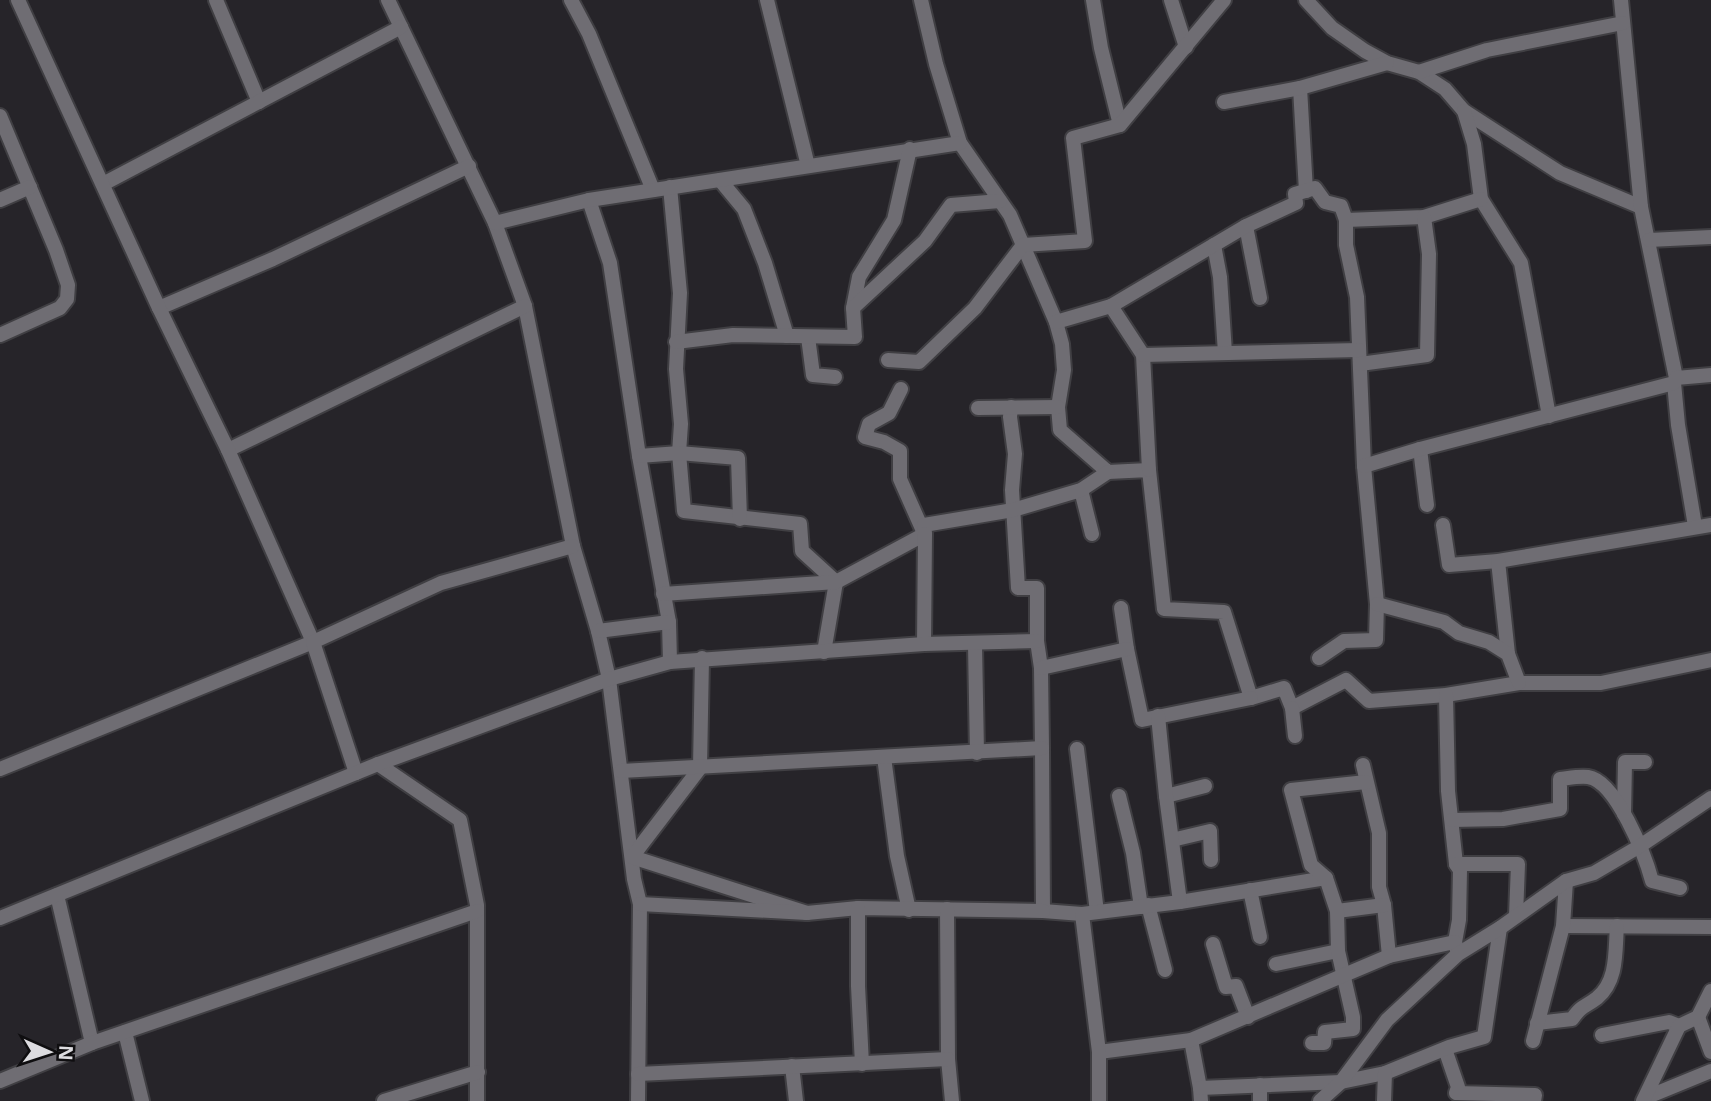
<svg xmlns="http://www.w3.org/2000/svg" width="1711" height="1101" viewBox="0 0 1711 1101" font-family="'Open Sans',sans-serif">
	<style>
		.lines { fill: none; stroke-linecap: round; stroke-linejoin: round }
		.minor-casing { stroke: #403f43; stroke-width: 18 }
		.minor { stroke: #6f6d73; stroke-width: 14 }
	</style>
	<rect width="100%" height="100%" fill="#262429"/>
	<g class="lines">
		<defs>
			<g id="minor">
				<path d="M216,0L259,102"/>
				<path d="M388,0L495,223L525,306L573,546L598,631L609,679L634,879L640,904L638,1101"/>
				<path d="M571,0L589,34L653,190"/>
				<path d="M767,0L808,166"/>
				<path d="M921,0L936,64L960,143L1010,215L1056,322L1062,344L1064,370L1058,407L1060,430L1108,472L1149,470L1164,609L1224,612L1251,698L1284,688L1292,708L1346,680L1369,701L1446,695L1519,683H1601L1711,660"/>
				<path d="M1093,0L1101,48L1120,125"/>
				<path d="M1171,0L1186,47"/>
				<path d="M1306,0L1332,28L1365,51L1387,63L1419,72L1445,89L1464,111L1560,173L1641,207"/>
				<path d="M1621,0L1641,207L1676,378"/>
				<path d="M1419,72L1487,50L1623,23"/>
				<path d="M1300,88L1306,191"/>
				<path d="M1224,102L1300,88L1387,63"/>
				<path d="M1464,111L1474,144L1481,199L1521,263L1549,416"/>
				<path d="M0,116L56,250L68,285L67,299L60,308L0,335"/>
				<path d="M720,180L744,209L765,263L787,336"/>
				<path d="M103,184L401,27"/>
				<path d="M670,187L680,293L676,369L681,424L679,453L684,511L800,524L802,551L836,582L824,652"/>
				<path d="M0,200L30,187"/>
				<path d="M589,200L610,263L639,456L669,622L670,662"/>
				<path d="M1346,220L1424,217L1481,199"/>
				<path d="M495,223L589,200L960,143"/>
				<path d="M1246,226L1260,298"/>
				<path d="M1649,240L1711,237"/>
				<path d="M1214,245L1220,277L1225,353"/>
				<path d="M1111,306L1246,226L1296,203L1295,194L1315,188L1325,202L1341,206L1346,220V245L1357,297L1364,466L1377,604L1376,640L1344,641L1319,658"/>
				<path d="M159,308L273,259L469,166"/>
				<path d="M853,308L859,277L894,220L910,149"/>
				<path d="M1056,322L1111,306L1143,355L1149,470"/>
				<path d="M808,337L813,375L835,377"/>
				<path d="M676,342L733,335L855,337L853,308L925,241L951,205L1000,201"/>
				<path d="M1143,355L1359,350"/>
				<path d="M888,360L919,362L975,308L1023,245L1085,241L1073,138L1120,125L1224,0"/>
				<path d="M1360,364L1427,355L1429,254L1424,217"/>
				<path d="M1674,383L1678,425L1695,526"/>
				<path d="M901,389L889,413L869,424L865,437L884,442L900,451V479L923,531"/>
				<path d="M1011,407L1010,417L1015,454L1012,490L1018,588H1037V641L1041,668L1042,748L1043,911L1082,914"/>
				<path d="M978,408L1058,407"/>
				<path d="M1420,449L1427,505"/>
				<path d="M228,450L525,306"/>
				<path d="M639,456L679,453L738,458L740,519"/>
				<path d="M1364,466L1420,449L1674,383L1676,378L1711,375"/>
				<path d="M1081,490L1092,534"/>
				<path d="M1443,525L1449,565L1498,561L1711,525"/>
				<path d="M1498,561L1508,654"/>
				<path d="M663,594L836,582L925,534L924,525L1013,510L1081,490L1108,472"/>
				<path d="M1377,604L1444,622L1459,633L1489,642L1508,654L1519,683"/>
				<path d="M1121,608L1127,649L1142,720L1251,698"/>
				<path d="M598,631L669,622"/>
				<path d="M924,644L925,534"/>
				<path d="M975,645L977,753"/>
				<path d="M702,658L700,768L632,857L807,913"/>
				<path d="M1041,668L1127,649"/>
				<path d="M1446,695L1448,791L1456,864L1460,870L1459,920L1455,942L1457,950"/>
				<path d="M1292,708L1295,736"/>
				<path d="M1077,749L1097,912"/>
				<path d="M884,757L897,856L909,910"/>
				<path d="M378,764L460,820L477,905V1101"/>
				<path d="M1363,765L1379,833V887L1384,905L1389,956"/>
				<path d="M0,769L313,642L228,450L159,308L18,0"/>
				<path d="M621,771L1042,748"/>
				<path d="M356,773L313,642L441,583L573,546"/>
				<path d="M1119,796L1133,853L1141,907"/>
				<path d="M1166,796L1205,786"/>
				<path d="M1624,814L1625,762H1645"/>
				<path d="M1452,820L1503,819L1560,809V779C1569,778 1579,776 1588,777C1616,781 1645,855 1652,881L1680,888"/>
				<path d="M1172,840L1210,831L1211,860"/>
				<path d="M1456,864H1518L1516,916"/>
				<path d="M1250,890L1260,937"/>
				<path d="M57,895L92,1043"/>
				<path d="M1180,902L1326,878"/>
				<path d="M640,904L807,913L858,908L1043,911"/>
				<path d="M1148,905L1165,970"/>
				<path d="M858,908V986L862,1064"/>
				<path d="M947,909L948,1059L952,1101"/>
				<path d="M1337,911L1384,905"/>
				<path d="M0,918L378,764L609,679L670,662L924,644L1037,641"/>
				<path d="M1563,926L1711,927"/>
				<path d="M1213,944L1226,987L1236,986L1248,1017"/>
				<path d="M1276,964L1338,951"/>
				<path d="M1698,1017L1711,1052"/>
				<path d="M1537,1023L1572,1019C1583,1004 1584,1008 1597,998C1618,981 1615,951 1617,926"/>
				<path d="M125,1032L142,1101"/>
				<path d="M1602,1035L1669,1022L1679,1026"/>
				<path d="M1191,1040L1200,1088L1201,1101"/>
				<path d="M1533,1041L1563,926L1566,881"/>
				<path d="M1312,1043H1324L1325,1032L1353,1029V1017L1338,951L1337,911L1326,878L1311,865L1291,790L1366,782"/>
				<path d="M1445,1049L1458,1087L1456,1093L1535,1095L1534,1101"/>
				<path d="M1099,1052L1191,1040L1389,956L1455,942"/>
				<path d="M792,1066L796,1101"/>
				<path d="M638,1074L948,1059"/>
				<path d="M0,1081L92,1043L477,911"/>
				<path d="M1260,1085V1101"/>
				<path d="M1200,1088L1341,1082L1385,1073L1449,1047L1484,1037L1500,928"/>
				<path d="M1645,1098L1711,1071"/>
				<path d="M384,1101L478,1072"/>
				<path d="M1099,1101V1052L1082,914L1180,902L1166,796L1158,716"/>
				<path d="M1320,1101L1341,1082L1387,1020L1458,954L1500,928L1566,881L1594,873L1640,846L1711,798"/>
				<path d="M1384,1101L1385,1073"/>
				<path d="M1643,1101L1679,1026L1698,1017L1711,991"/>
			</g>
		</defs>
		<use href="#minor" class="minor-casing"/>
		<use href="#minor" class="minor"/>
	</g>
	<g transform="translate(49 1052) rotate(93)" stroke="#0f0e10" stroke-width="5" paint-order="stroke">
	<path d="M0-5L12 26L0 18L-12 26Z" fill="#dddce0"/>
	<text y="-10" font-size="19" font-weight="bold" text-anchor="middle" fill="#dddce0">N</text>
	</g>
</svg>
